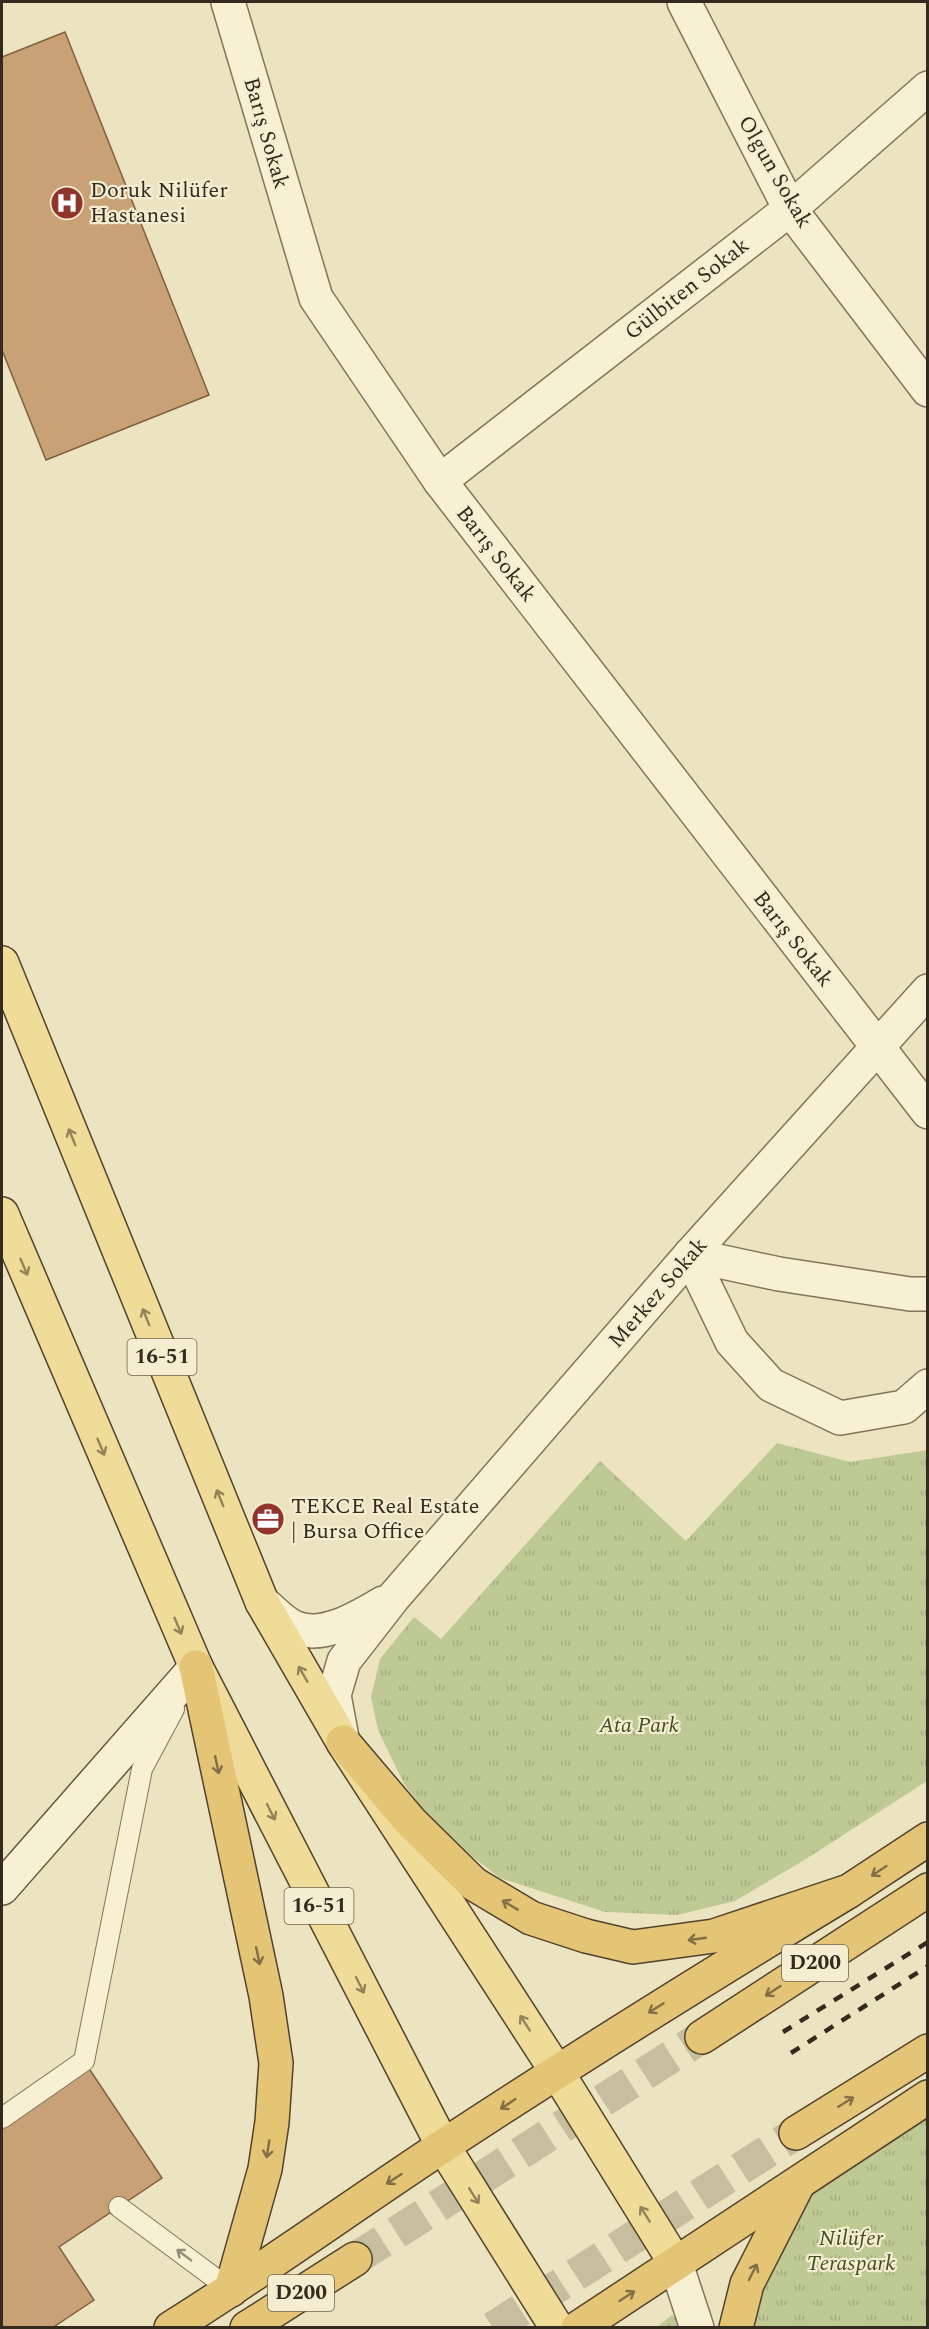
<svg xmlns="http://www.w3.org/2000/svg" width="929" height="2329" viewBox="0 0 929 2329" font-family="Spectral,serif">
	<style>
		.grass { fill: url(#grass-dots) }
		.park { fill: url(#park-tufts) }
		.building { fill: #c9a177; stroke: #82603f; stroke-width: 1.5 }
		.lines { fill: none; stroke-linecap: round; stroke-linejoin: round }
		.trunk-tunnel { stroke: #c7be9f; stroke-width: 33; stroke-dasharray: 33 16; stroke-linecap: butt }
		.service-casing { stroke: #847459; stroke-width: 22 }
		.minor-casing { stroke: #847459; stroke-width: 36 }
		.tertiary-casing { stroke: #847459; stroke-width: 36 }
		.secondary-casing { stroke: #66553c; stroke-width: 36 }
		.primary-casing { stroke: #52422d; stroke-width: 36 }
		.trunk-casing { stroke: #52422d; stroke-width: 36 }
		.service { stroke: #f7f0d2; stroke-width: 20 }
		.minor { stroke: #f7f0d2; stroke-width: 33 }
		.tertiary { stroke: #f7f0d2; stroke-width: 33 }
		.secondary { stroke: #f7f0d2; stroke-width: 33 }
		.primary { stroke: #efdc98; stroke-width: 33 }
		.trunk { stroke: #e4c475; stroke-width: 33 }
		.rail { stroke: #342a1d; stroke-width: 4.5; stroke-dasharray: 10 10; stroke-linecap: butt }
		.oneway { stroke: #92835a }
		.oneway2 { stroke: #836f45 }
		.oneway3 { stroke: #968d78 }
		.labels { text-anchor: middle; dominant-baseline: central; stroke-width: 4.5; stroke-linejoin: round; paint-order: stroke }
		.shield { fill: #f4edcf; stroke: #6e6452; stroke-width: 1.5 }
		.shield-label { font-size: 21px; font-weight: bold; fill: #342a1d }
		.street-label { font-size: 22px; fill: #342a1d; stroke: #f4edcf }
		.poi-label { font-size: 22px; fill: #342a1d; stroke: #f4edcf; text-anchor: start }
		.park-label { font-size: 22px; font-style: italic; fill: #415024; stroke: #f4edcf }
	</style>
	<defs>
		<pattern id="grass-dots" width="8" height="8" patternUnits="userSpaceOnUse" patternTransform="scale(1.5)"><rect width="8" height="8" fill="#bec994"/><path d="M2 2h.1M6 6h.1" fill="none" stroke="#a4ad7f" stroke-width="1.8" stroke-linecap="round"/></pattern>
		<pattern id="park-tufts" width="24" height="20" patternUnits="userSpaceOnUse" patternTransform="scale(1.5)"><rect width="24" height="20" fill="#bec994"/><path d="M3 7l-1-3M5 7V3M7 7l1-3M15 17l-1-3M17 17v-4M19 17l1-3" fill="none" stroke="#a4ad7f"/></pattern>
	</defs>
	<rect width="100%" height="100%" fill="#ece3c0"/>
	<path class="grass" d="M672,2315L680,2321L681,2328H656Z"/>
	<g class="park">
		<path d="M777,1443L850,1462L927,1450V1781L806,1859L735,1901L677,1915L605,1912L500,1878L440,1831L404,1784L378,1730L371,1697L380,1659L414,1617L441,1639L600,1461L686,1541Z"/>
		<path d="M927,2097V2327L736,2328L800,2181Z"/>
	</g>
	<g class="building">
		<path d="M65,32L209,395L46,460L2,350V57Z"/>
		<path d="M84,2061L162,2178L59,2247L94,2300L52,2328H2V2117Z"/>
	</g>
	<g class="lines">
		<g class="trunk-tunnel">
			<path d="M355,2259L702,2037"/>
			<path d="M493,2328L796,2133"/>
		</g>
		<defs>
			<g id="service">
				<path d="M2,2118L84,2061L142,1769L174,1709"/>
				<path d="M119,2207L231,2290"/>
			</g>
			<g id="minor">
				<path d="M228,2L316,298L440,481L928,1112"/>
				<path d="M684,2L790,209L928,390"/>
				<path d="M440,481L790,209L928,88"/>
				<path d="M690,1255L732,1342L771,1385L840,1418L904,1407L928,1386"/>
				<path d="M690,1255L779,1274L910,1294H928"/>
				<path d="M262,1602C272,1610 284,1624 296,1628C324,1639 359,1617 383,1603"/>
				<path d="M342,1738L334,1695L344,1661L393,1598L690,1255L928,991"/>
			</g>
			<path id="tertiary" d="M676,2264L697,2328"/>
			<path id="secondary" d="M2,1888L196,1667"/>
			<g id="primary">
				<path d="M2,963L262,1602L343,1742L557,2072L676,2264"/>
				<path d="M2,1214L196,1667L443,2146L557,2328"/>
			</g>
			<g id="trunk">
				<path d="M196,1667L266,1996L276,2063L272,2122L265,2169L231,2290"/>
				<path d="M343,1742L411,1822L474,1884L531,1918L586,1936L633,1947L714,1936L849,1891L928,1839"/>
				<path d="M702,2037L928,1890"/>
				<path d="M796,2133L928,2051"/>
				<path d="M171,2328C264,2270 352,2206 443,2146C577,2058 712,1974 849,1891"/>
				<path d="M247,2328L355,2259"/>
				<path d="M578,2328L928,2097"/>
				<path d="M736,2328L747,2284L798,2184"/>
			</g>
		</defs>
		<use href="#service" class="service-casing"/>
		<use href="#minor" class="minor-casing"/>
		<use href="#tertiary" class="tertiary-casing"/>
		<use href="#secondary" class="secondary-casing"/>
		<use href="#primary" class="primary-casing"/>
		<use href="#trunk" class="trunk-casing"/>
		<use href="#service" class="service"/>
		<use href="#minor" class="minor"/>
		<use href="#tertiary" class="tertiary"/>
		<use href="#secondary" class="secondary"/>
		<use href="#primary" class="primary"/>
		<use href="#trunk" class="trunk"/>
		<g class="rail">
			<path d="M783,2032L928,1942"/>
			<path d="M791,2053L928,1966"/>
		</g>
	</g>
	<defs><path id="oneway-shaft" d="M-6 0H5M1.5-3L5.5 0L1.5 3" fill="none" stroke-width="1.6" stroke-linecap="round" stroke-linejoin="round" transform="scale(1.5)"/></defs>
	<g class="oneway">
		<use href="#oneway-shaft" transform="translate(72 1137) rotate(-112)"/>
		<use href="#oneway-shaft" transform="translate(24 1267) rotate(67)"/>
		<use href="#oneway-shaft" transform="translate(146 1317) rotate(-112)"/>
		<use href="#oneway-shaft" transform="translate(101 1447) rotate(67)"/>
		<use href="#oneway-shaft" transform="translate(220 1498) rotate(-112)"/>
		<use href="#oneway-shaft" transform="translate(178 1626) rotate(67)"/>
		<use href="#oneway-shaft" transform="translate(303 1674) rotate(-120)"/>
		<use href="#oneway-shaft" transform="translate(271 1812) rotate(63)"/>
		<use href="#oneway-shaft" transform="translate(360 1985) rotate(63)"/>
		<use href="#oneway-shaft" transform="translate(525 2023) rotate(-123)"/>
		<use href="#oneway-shaft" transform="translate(474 2196) rotate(58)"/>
		<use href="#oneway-shaft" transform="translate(645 2214) rotate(-122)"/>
	</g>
	<g class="oneway2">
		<use href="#oneway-shaft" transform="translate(217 1765) rotate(78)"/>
		<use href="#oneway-shaft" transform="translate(879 1871) rotate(147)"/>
		<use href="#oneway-shaft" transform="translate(510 1905) rotate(-149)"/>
		<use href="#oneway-shaft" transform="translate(697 1939) rotate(172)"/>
		<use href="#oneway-shaft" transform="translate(258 1956) rotate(78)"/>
		<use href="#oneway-shaft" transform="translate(773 1991) rotate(147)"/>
		<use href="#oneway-shaft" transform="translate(656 2008) rotate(148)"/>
		<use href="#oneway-shaft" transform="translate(846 2102) rotate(-32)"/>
		<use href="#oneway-shaft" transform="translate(508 2104) rotate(147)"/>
		<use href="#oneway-shaft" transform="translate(268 2149) rotate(99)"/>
		<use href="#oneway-shaft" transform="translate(394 2179) rotate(147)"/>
		<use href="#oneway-shaft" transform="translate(753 2272) rotate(-63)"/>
		<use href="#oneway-shaft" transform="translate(627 2296) rotate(-33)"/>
	</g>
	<use class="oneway3" href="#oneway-shaft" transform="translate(184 2255) rotate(-143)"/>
	<defs>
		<symbol id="hospital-disc" viewBox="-11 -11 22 22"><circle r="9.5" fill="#91342b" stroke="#f4edcf"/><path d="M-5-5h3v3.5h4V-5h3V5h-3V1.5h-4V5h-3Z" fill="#fff"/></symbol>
		<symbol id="office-disc" viewBox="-11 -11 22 22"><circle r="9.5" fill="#91342b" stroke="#f4edcf"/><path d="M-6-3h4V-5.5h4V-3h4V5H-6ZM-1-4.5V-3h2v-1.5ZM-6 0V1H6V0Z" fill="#fff"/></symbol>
	</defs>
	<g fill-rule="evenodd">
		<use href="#hospital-disc" x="48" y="184" width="38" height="38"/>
		<use href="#office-disc" x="249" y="1500" width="38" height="38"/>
	</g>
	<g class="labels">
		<g class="shield">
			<rect x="127.5" y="1339" width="69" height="36" rx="4.5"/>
			<rect x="284.5" y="1888" width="69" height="36" rx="4.5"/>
			<rect x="782" y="1945" width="66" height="36" rx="4.5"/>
			<rect x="268" y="2275" width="66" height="36" rx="4.5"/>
		</g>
		<g class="shield-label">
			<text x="162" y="1357">16-51</text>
			<text x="319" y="1906">16-51</text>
			<text x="815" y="1963">D200</text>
			<text x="301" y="2293">D200</text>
		</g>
		<g class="street-label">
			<text transform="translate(266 133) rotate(74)">Barış Sokak</text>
			<text transform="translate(775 172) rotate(60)">Olgun Sokak</text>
			<text transform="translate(687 289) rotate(-38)">Gülbiten Sokak</text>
			<text transform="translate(496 554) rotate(52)">Barış Sokak</text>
			<text transform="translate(793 939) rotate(52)">Barış Sokak</text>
			<text transform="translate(658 1293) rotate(-49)">Merkez Sokak</text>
		</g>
		<g class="poi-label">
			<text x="90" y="190">Doruk Nilüfer<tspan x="90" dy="25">Hastanesi</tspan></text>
			<text x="291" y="1506">TEKCE Real Estate<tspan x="291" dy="25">| Bursa Office</tspan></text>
		</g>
		<g class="park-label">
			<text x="639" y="1725">Ata Park</text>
			<text x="851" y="2238">Nilüfer<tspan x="851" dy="25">Teraspark</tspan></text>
		</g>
	</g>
	<rect width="929" height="2329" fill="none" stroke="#342a1d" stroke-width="6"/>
</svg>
